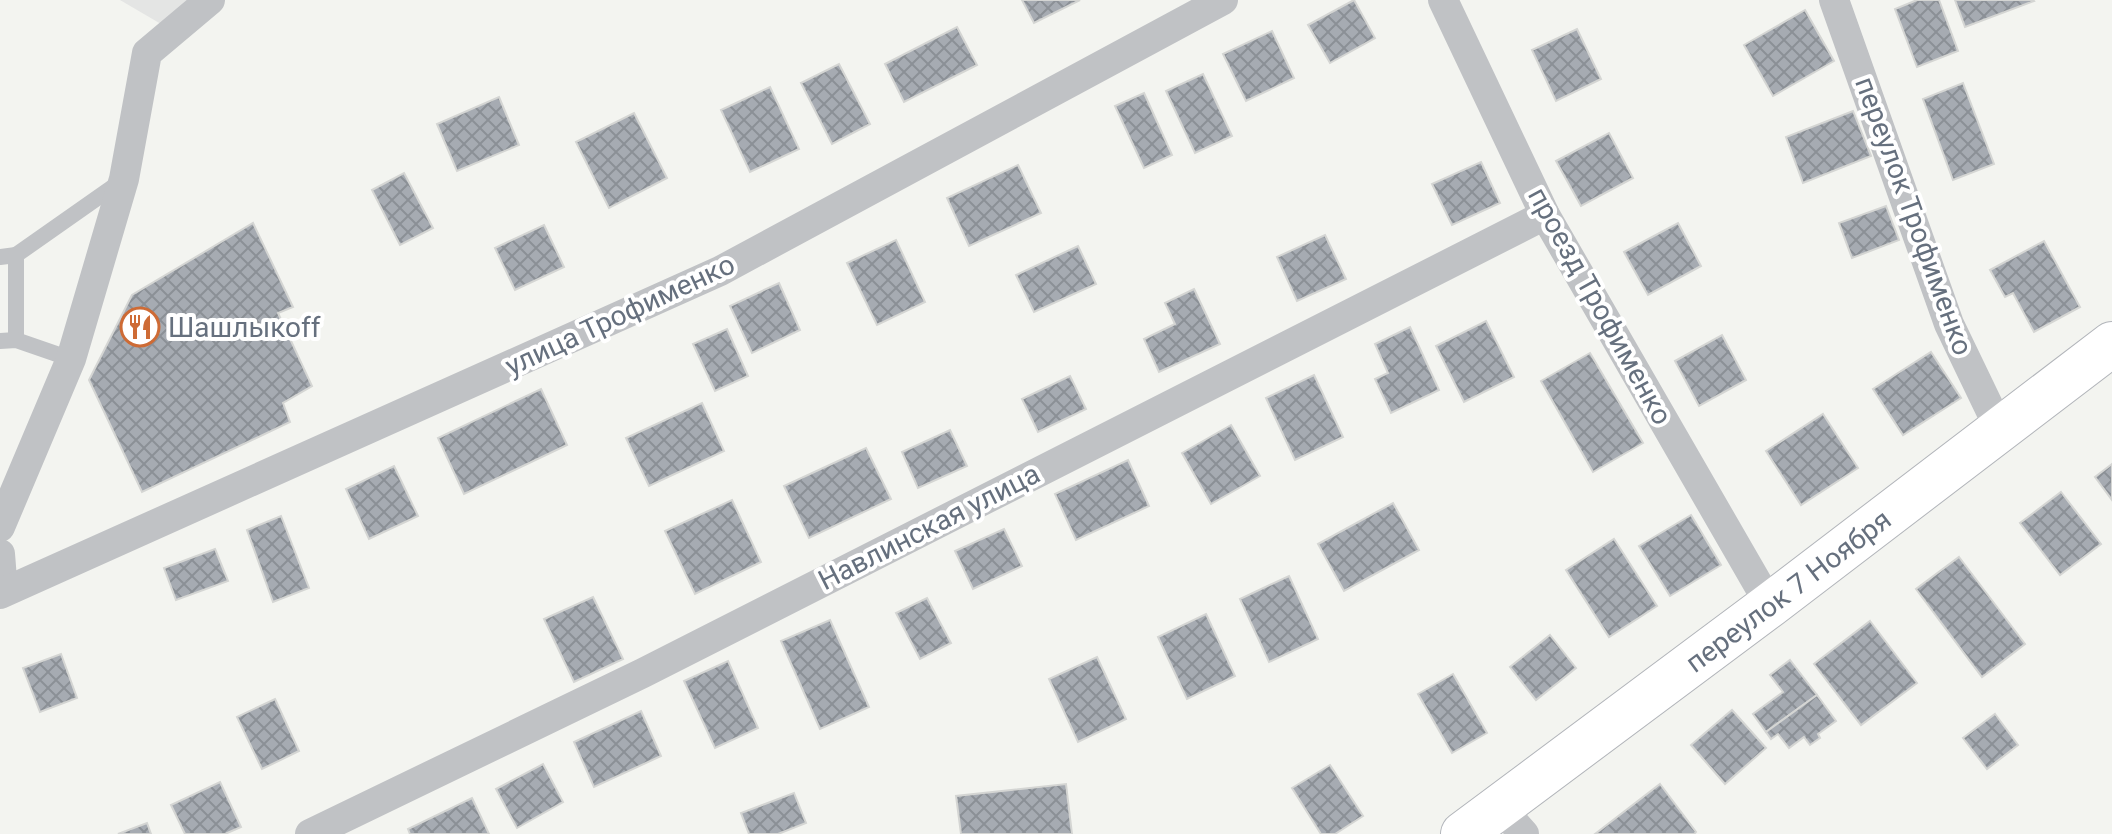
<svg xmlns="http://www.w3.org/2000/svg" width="2112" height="834" viewBox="0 0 2112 834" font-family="Roboto,sans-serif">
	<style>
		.built { fill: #e4e5e4 }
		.building { fill: url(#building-cross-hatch); stroke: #d4d5d3; stroke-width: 2 }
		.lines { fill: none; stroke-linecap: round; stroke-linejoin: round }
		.secondary-casing { stroke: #b2b5ba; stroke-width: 46 }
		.lane { stroke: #c0c2c5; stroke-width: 16 }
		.street { stroke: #c0c2c5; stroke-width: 30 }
		.secondary { stroke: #fff; stroke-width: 44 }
		.labels { text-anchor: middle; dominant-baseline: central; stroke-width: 8; stroke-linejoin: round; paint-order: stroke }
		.street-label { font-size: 28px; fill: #66707e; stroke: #fff }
		.poi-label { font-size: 28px; fill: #66707e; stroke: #fff; text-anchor: start }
	</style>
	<defs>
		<pattern id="building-cross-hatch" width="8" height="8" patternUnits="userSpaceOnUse" patternTransform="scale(2)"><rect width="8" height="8" fill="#a6abb2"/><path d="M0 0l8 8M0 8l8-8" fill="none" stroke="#8b9096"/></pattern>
	</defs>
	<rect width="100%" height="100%" fill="#f3f4f0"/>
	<path class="built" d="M120,0H197L161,24Z"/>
	<g class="building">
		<path d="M1022,0H1080L1034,23Z"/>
		<path d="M1354,0L1375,38L1330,63L1308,25Z"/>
		<path d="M1917,0H1939L1958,51L1917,67L1895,9Z"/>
		<path d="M1955,0H2033L2034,1L1965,27Z"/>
		<path d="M1805,10L1834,61L1773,96L1744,45Z"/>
		<path d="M957,27L977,65L904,102L885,64Z"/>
		<path d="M1577,29L1601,79L1556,101L1532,50Z"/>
		<path d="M1272,31L1294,78L1246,101L1223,54Z"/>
		<path d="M839,64L870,124L832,144L801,83Z"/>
		<path d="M1203,74L1232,136L1195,153L1166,91Z"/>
		<path d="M1963,83L1994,164L1953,180L1923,99Z"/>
		<path d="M770,87L799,149L750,172L721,110Z"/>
		<path d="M1144,93L1172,155L1144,168L1115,106Z"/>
		<path d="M499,97L519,145L457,171L437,124Z"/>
		<path d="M1853,111L1871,156L1803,183L1786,137Z"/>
		<path d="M634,113L667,178L609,208L576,142Z"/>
		<path d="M1609,133L1633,178L1581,206L1556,161Z"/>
		<path d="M1481,162L1500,203L1452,225L1432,184Z"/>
		<path d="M1018,165L1041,213L969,246L947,198Z"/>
		<path d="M404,173L433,228L400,245L372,190Z"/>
		<path d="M1886,206L1899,240L1852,258L1839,223Z"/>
		<path d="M253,223L293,307L278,313L312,386L283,403L290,422L142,492L89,380L132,295Z"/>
		<path d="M1678,223L1701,266L1648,295L1624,252Z"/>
		<path d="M544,225L564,267L515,290L495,248Z"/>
		<path d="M1325,235L1346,279L1297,301L1277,257Z"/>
		<path d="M896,240L925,302L877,325L847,263Z"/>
		<path d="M2044,241L2080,307L2034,332L2013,293L2005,297L1990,270Z"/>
		<path d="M1078,246L1096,284L1034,312L1016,275Z"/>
		<path d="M779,283L800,330L752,353L730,306Z"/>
		<path d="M1194,289L1220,344L1159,372L1144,339L1175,324L1165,303Z"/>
		<path d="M1486,321L1514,377L1464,402L1436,346Z"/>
		<path d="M1410,327L1439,390L1391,413L1375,379L1388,373L1375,344Z"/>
		<path d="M727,329L748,376L715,391L693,344Z"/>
		<path d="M1722,335L1746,380L1699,406L1675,361Z"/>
		<path d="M1931,352L1961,398L1903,435L1873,389Z"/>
		<path d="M1590,353L1643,443L1593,472L1541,381Z"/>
		<path d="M1314,375L1343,437L1295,460L1266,398Z"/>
		<path d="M1070,376L1086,409L1038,432L1022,399Z"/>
		<path d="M541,389L567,445L464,494L438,438Z"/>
		<path d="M702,403L724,451L649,486L626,438Z"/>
		<path d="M1823,414L1858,468L1801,505L1766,451Z"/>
		<path d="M1231,425L1260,476L1211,504L1182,453Z"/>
		<path d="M950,430L967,466L918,488L902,452Z"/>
		<path d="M866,448L891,499L809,538L784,486Z"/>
		<path d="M1128,460L1149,506L1076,540L1055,494Z"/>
		<path d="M2112,464V500L2095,477Z"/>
		<path d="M394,466L418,516L369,539L346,489Z"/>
		<path d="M2061,492L2101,544L2060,575L2020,523Z"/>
		<path d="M732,500L761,562L695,594L665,531Z"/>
		<path d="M1393,503L1419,550L1344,591L1318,544Z"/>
		<path d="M1691,515L1721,565L1670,596L1639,546Z"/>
		<path d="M281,516L309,588L273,602L247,530Z"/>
		<path d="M1004,529L1022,566L973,589L955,551Z"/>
		<path d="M1614,539L1657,606L1609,637L1566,570Z"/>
		<path d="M215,549L228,581L176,600L164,568Z"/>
		<path d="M1959,557L2025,644L1982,677L1916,589Z"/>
		<path d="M1289,576L1318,639L1269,662L1240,599Z"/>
		<path d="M593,597L623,659L574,682L544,619Z"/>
		<path d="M927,598L951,643L920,659L896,613Z"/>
		<path d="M1206,614L1235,676L1187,699L1158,637Z"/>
		<path d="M830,620L869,707L820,729L781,641Z"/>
		<path d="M1870,621L1917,683L1861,725L1814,664Z"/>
		<path d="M1550,635L1576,668L1536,700L1510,667Z"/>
		<path d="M61,654L77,698L40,712L23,668Z"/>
		<path d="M1097,657L1126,719L1078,742L1049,679Z"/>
		<path d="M1790,660L1817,695L1766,732L1753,714L1783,692L1770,675Z"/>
		<path d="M728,661L758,728L715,748L684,681Z"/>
		<path d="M1453,674L1487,733L1452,753L1418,694Z"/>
		<path d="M1817,695L1836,721L1818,734L1820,738L1810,745L1804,737L1789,748L1778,734L1771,739L1766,732Z"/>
		<path d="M275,699L299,751L262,769L237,717Z"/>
		<path d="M1732,710L1766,748L1725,784L1691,745Z"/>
		<path d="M641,711L661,756L594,787L574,742Z"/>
		<path d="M1995,714L2018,745L1987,769L1963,738Z"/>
		<path d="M543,764L563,802L517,828L496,789Z"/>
		<path d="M1330,765L1363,816L1335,834H1321L1292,788Z"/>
		<path d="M220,782L241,827L225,834H185L171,805Z"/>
		<path d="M1066,784L1072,834H961L956,796Z"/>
		<path d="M1660,784L1696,832L1694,834H1595Z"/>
		<path d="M794,793L806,823L778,834H749L741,813Z"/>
		<path d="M472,798L489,834H410L408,829Z"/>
		<path d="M147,823L151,834H118Z"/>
	</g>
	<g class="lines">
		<defs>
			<g id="secondary">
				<path id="s1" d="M1463,834L1770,605L2112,344"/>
			</g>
		</defs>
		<use href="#secondary" class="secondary-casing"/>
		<g class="lane">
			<path d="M0,257L16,255"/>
			<path d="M16,340V255L120,182"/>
			<path d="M0,341L16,340L71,359"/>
		</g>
		<g class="street">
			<path d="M1443,0L1545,215L1770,605"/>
			<path d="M1834,0L1949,324L2000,430"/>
			<path d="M0,527L71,359L124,179L147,53L210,0"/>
			<path d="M0,554L3,592"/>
			<path d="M0,594L720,271L1223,0"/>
			<path d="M1499,806L1524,834"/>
			<path d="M310,834L643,673L1545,215"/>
		</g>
		<use href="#secondary" class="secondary"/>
	</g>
	<defs>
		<symbol id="restaurant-ring" viewBox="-11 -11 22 22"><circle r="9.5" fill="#fff" stroke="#ce6b35" stroke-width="1.5"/><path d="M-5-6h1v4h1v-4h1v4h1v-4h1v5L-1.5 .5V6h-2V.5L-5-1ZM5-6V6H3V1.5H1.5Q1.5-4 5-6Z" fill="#ce6b35"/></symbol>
	</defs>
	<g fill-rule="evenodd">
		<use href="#restaurant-ring" x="118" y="305" width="44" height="44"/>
	</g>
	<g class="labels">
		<g class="street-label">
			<text transform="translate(1914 216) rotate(70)">переулок Трофименко</text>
			<text transform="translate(1600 306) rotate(61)">проезд Трофименко</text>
			<text transform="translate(620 315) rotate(-25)">улица Трофименко</text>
			<text transform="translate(929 527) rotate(-27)">Навлинская улица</text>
			<text stroke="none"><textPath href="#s1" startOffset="406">переулок 7 Ноября</textPath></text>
		</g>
		<g class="poi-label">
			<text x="168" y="327">Шашлыкоff</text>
		</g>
	</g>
</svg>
